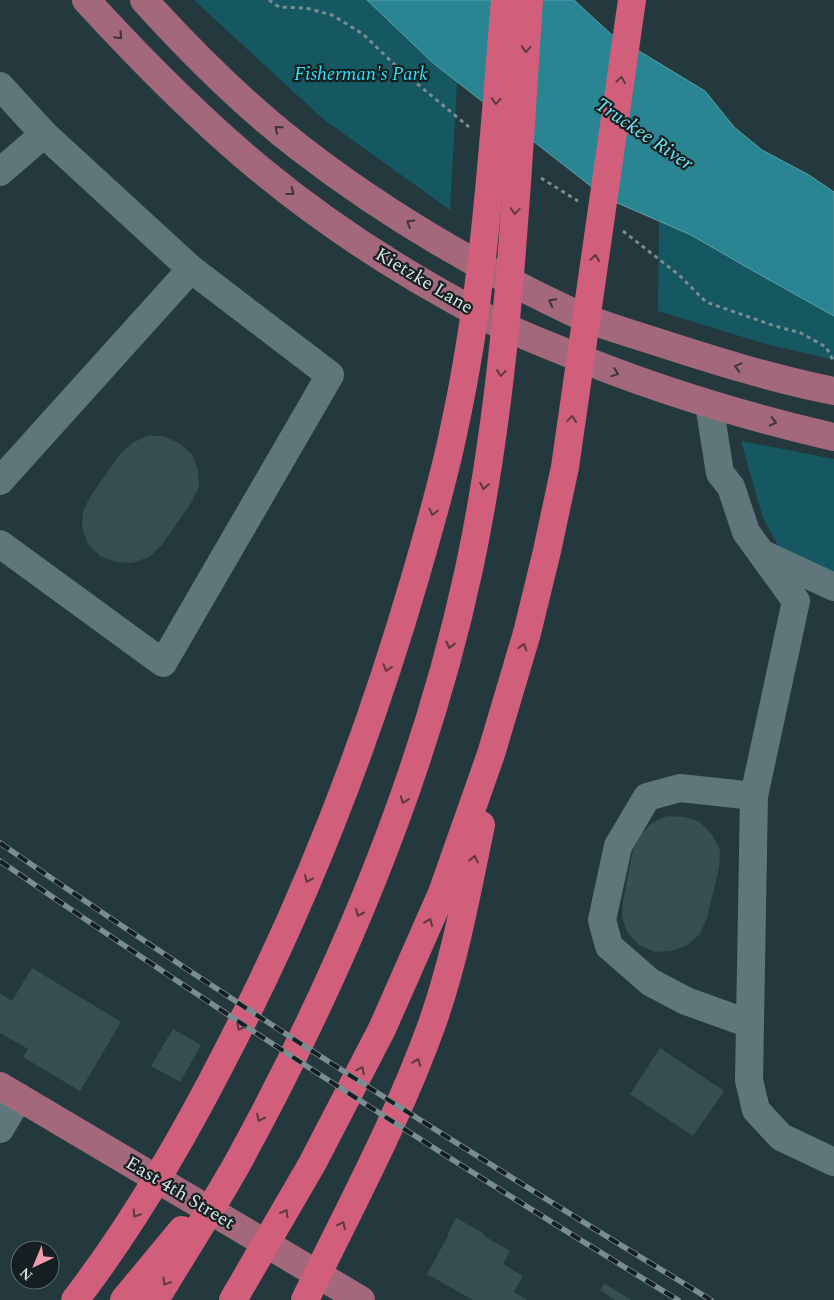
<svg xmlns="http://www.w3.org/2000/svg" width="834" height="1300" viewBox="0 0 834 1300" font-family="Spectral,serif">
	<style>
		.green { fill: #155862 }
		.water { fill: #2a8592; stroke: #5da1ab }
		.building { fill: #374e52 }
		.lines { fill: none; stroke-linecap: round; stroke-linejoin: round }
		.path { stroke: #7b8d90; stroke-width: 3; stroke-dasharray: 4 4; stroke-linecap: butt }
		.minor { stroke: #5f777b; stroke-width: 28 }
		.major { stroke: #a3687b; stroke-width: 28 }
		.highway { stroke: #d15e7b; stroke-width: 28 }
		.rail-casing { stroke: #7b8d90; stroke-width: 5.5 }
		.rail { stroke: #151e20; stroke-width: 4; stroke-dasharray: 11; stroke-linecap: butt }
		.oneway { stroke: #40343b }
		.oneway2 { stroke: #603844 }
		.labels { text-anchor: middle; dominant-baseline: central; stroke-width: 4.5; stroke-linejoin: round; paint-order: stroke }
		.park-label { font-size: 19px; font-style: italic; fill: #2fe0f7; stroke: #151e20 }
		.street-label { font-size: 19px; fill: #d4e2e4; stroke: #151e20 }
		.water-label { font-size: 20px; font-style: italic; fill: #70e6f7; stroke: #151e20 }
	</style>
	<rect width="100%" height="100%" fill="#23393d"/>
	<g class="green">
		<path d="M194,0H367L433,63L457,82L450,210L323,119Z"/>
		<path d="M659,221L691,235L834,316V360L766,344L658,311Z"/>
		<path d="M741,441L834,459V574L786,560L763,518Z"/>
	</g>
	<path class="water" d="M367,0H574L611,34L705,91L734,127L762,150L809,175L834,192V316L757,273L691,235L606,198L433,63Z"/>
	<g class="building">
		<path d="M147,436H164L180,444L192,454L198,470L199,487L191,503L161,546L149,557L132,563L116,562L100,556L88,544L82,528L83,511L90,497L120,454L132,443Z"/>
		<path d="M667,816L685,817L700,822L712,835L720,850L719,868L707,918L700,934L687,945L672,951L655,952L639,945L627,932L622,917L623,901L633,850L640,835L652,823Z"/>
		<path d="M32,968L121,1022L80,1091L23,1057L28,1049L0,1033V994L12,1001Z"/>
		<path d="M173,1029L201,1045L180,1082L151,1066Z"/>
		<path d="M660,1048L724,1091L693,1136L630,1094Z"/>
		<path d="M456,1218L485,1234L484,1236L510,1251L503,1264L523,1276L514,1292L527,1300H473L427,1274L449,1234L447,1235Z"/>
		<path d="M604,1283L631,1300H615L600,1290Z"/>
	</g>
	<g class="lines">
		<g class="path">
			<path d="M269,0L279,7L306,8L332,15L363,34L396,66L469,127"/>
			<path d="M541,178L578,201"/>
			<path d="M623,231L679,275L706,302L775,326L801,333L826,347L834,362"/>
		</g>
		<g class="minor">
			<path d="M0,86L44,134L0,172"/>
			<path d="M709,404L720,473L731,487L746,532L796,601L754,796L749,1080L756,1110L781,1137L834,1162"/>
			<path d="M0,481L191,269"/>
			<path d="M0,544L163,663L330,375L191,269L44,134"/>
			<path d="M763,554L834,587"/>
			<path d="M750,1024L686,1001L650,982L609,946L602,920L618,846L647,797L680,788L754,796"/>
			<path d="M0,1129L19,1097"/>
		</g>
		<g class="major">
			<path d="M86,0C141,60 198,118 261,170C330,227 407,276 487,318C510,330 535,340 560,350C650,388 739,415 834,437"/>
			<path d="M144,0C192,53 243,104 300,148C384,213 478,268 574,313C599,325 628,332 654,341C713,360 773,379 834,391"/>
			<path d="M0,1086L361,1300"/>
		</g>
		<g class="highway">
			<path d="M75,1300C136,1221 186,1133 231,1044C308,895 368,739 415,578C429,529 444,479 454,429C485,288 493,143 505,0"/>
			<path d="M124,1300L182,1230"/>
			<path d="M155,1300C182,1255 211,1210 237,1164C340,976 424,778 469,569C509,382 516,190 529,0"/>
			<path d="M233,1300L312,1164L382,1029L442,893L491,754L527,633L547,551L565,467L632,0"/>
			<path d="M305,1300C349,1209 398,1119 432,1024C455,959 467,892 481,825"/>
		</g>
		<defs>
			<g id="rail">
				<path d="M0,843C232,1003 470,1154 711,1300"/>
				<path d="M0,861C222,1014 449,1160 678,1300"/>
			</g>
		</defs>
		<use href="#rail" class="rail-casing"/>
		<use href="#rail" class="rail"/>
	</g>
	<defs><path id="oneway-chevron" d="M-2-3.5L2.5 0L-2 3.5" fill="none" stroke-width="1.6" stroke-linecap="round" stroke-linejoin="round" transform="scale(1.25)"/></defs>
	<g class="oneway">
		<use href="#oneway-chevron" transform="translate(119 36) rotate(46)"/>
		<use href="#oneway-chevron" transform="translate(278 129) rotate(-140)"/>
		<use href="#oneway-chevron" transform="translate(291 192) rotate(37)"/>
		<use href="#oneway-chevron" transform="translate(410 223) rotate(-148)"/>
		<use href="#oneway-chevron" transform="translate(552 302) rotate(-153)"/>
		<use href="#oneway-chevron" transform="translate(738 367) rotate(-165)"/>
		<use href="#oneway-chevron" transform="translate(615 373) rotate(21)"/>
		<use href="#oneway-chevron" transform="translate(773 422) rotate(13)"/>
	</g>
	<g class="oneway2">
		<use href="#oneway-chevron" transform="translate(526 49) rotate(94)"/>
		<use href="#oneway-chevron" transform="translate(621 80) rotate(-82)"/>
		<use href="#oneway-chevron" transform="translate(496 101) rotate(95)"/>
		<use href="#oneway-chevron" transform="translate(515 211) rotate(94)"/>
		<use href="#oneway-chevron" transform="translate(595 258) rotate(-82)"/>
		<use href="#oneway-chevron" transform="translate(501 373) rotate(97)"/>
		<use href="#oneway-chevron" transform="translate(572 419) rotate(-82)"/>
		<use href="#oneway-chevron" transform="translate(484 486) rotate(100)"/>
		<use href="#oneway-chevron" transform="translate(433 512) rotate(105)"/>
		<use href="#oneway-chevron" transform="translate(450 645) rotate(104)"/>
		<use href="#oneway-chevron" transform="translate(523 647) rotate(-74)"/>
		<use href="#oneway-chevron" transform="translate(387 668) rotate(108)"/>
		<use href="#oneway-chevron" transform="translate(404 800) rotate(110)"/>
		<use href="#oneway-chevron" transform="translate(474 859) rotate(-79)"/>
		<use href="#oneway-chevron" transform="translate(308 879) rotate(113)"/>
		<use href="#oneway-chevron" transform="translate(359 913) rotate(114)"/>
		<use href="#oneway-chevron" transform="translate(429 922) rotate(-67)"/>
		<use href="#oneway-chevron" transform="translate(240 1027) rotate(117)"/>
		<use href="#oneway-chevron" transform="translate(417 1062) rotate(-69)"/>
		<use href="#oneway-chevron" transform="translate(361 1070) rotate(-64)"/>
		<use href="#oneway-chevron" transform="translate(260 1118) rotate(117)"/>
		<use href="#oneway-chevron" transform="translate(285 1213) rotate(-60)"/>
		<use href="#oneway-chevron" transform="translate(136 1214) rotate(123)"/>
		<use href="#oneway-chevron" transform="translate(342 1225) rotate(-64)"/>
		<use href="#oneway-chevron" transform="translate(166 1282) rotate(121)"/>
	</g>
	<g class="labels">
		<g class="park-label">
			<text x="361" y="74">Fisherman's Park</text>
		</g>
		<g class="street-label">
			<text transform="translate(424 281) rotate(31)">Kietzke Lane</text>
			<text transform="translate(180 1193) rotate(31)">East 4th Street</text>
		</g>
		<g class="water-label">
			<text transform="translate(644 134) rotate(34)">Truckee River</text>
		</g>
	</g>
	<g transform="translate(35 1265) rotate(224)"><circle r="24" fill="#151e20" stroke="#616c6e"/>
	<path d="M0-4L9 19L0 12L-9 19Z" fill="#f29aad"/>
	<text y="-8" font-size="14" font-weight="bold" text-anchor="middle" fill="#d4e2e4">N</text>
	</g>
</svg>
